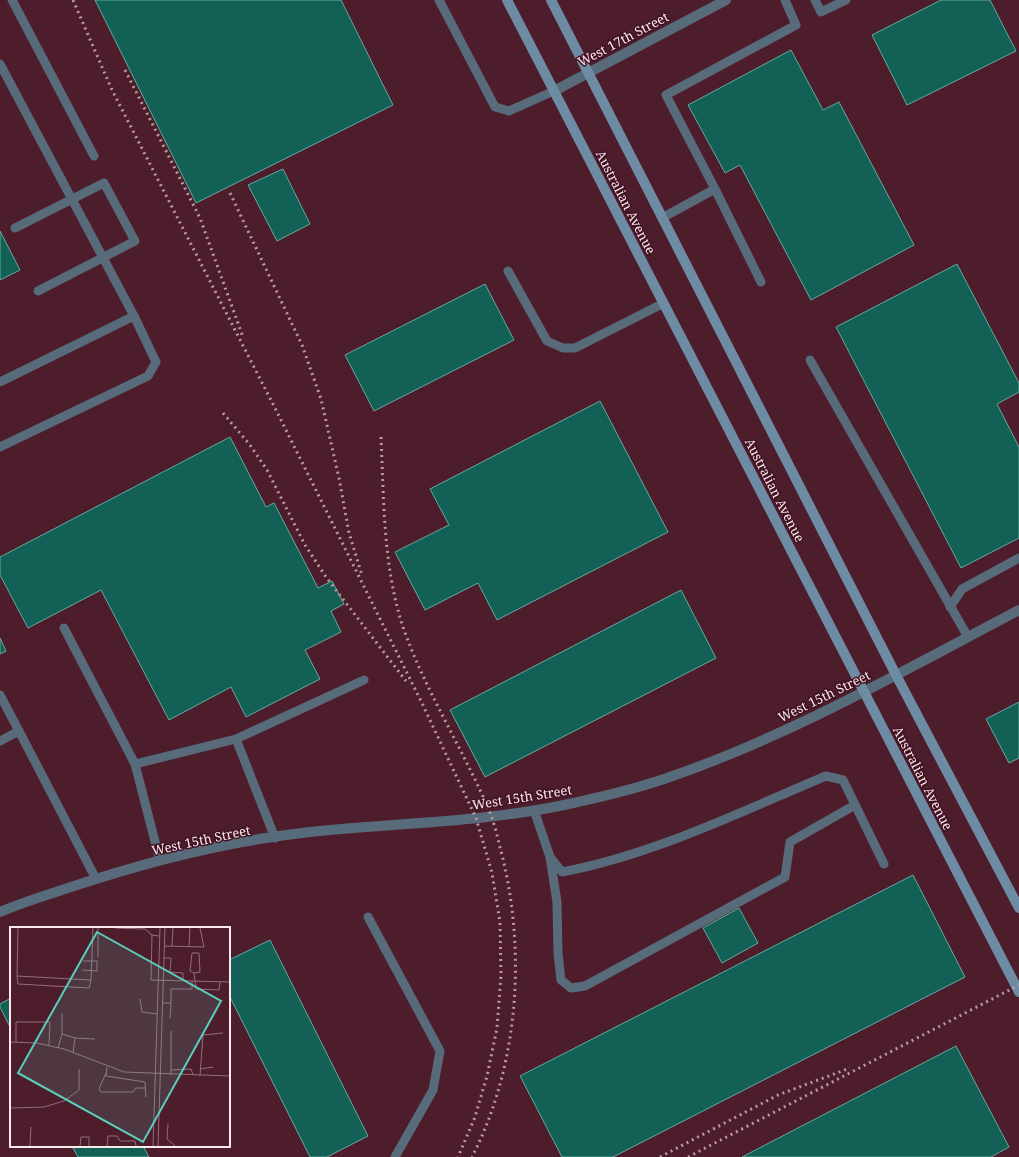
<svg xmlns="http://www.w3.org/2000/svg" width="1019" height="1157" viewBox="0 0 1019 1157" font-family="'Noto Serif',serif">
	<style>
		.building { fill: #136056; stroke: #63ab9f }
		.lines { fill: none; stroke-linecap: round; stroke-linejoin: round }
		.service { stroke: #586b7a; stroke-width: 9 }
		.minor { stroke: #586b7a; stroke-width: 10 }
		.secondary { stroke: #6d8ca4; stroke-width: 10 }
		.rail { stroke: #b99aa3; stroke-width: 3; stroke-dasharray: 2 4; stroke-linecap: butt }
		.labels { text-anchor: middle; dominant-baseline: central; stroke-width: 3; stroke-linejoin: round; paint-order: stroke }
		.street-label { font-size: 13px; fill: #fce8ed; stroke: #411223 }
		.inset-road { fill: none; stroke: #936e79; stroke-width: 1 }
		.view { fill: #5acebd; fill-opacity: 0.15; stroke: #5acebd; stroke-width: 2 }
		.inset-edge { fill: none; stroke: #fce8ed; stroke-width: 2 }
	</style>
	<rect width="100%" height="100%" fill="#4d1d2c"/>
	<g class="building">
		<path d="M95,0H341L393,105L196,203Z"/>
		<path d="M941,0H990L1016,51L907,105L872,35Z"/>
		<path d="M791,50L823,110L839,102L914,245L811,300L740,165L725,173L688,105Z"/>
		<path d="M283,169L310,224L277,241L248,185Z"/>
		<path d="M0,231L20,270L0,280Z"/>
		<path d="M957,264L1019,383V392L997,404L1019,447V538L961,568L836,327Z"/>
		<path d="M485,284L514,340L374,411L345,355Z"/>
		<path d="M600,401L668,532L497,620L478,583L425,610L395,552L449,525L430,489Z"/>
		<path d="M230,437L266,507L274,503L318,588L332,581L344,604L331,611L341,632L305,650L320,679L246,717L231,687L169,720L101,590L28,628L0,575V557Z"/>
		<path d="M681,590L716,658L485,777L450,710Z"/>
		<path d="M0,638L6,651L0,654Z"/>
		<path d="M1019,702V758L1009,763L986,719Z"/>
		<path d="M913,875L965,977L613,1157H562L520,1076Z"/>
		<path d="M739,908L758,943L722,963L703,928Z"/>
		<path d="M270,940L368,1136L327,1157H310L229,995V960Z"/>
		<path d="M11,998V1029L0,1007V1004Z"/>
		<path d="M956,1046L1009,1147L991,1157H742Z"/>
		<path d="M72,1146H143L149,1157H78Z"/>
	</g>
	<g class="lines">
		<g class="service">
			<path d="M12,0L94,156"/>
			<path d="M439,0L495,107L509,111L554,91"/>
			<path d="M815,0L821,12L846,0"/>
			<path d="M0,64L134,316L0,382"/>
			<path d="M715,189L761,282"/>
			<path d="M662,218L715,189L666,95L796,25L785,0"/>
			<path d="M15,228L104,183L135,241L38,291"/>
			<path d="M508,271L547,341L563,348H575L664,303"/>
			<path d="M810,360L968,637"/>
			<path d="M0,447L148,376L156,362L134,316"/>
			<path d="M950,607L962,589L1019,558"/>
			<path d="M64,628L135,764"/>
			<path d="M0,695L19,731"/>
			<path d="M0,741L19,731L96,879"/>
			<path d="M534,810L550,857L562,872C653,855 740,812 826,776L843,780L884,864"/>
			<path d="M275,838L236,739L364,680"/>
			<path d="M550,857L557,902L558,953L561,980L571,988L585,986L785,877L790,842L855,805"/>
			<path d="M160,861L135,764L236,739"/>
			<path d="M368,917L440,1051L433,1090L395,1157"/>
		</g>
		<g class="minor">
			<path d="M554,91L726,0"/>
			<path d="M0,912C23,902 47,895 71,887C146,862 224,842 302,833C389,823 478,823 564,805C597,798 632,790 664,779C788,737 903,671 1019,610"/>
		</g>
		<g class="secondary">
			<path d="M507,0L1019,992"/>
			<path d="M551,0L896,675L1019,908"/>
		</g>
		<g class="rail">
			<path d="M73,0L112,90L275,408L421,701L476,818L492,873L500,922L501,975L497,1028L487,1076L475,1117L458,1157"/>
			<path d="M125,70L200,218L243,337"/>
			<path d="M230,193L302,345L321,399L339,478L349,533L362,575"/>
			<path d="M223,413L250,445L267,470L305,545L326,577L406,681"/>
			<path d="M381,437C384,501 383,566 403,627C426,693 465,752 491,815C496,829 499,844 503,859C526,956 518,1067 472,1157"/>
			<path d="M660,1157L778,1095L850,1068"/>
			<path d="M688,1157L1019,985"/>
		</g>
	</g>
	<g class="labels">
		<g class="street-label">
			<text transform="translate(623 39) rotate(-28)">West 17th Street</text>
			<text transform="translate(626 202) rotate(63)">Australian Avenue</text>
			<text transform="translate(775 490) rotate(63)">Australian Avenue</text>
			<text transform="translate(824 696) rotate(-26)">West 15th Street</text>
			<text transform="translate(923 778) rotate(63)">Australian Avenue</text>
			<text transform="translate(522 797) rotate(-9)">West 15th Street</text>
			<text transform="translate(201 840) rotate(-12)">West 15th Street</text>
		</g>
	</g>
	<g transform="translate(10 927)">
		<rect width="220" height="220" fill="#4d1d2c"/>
		<path class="inset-road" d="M8,1L7,49L81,53L83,1M105,1L135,2L142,8L149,9M142,8L141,53L220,55M154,19L194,20L190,1M162,19L163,1M179,20L180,1M88,30V1M154,31H161L160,45L173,46V54M72,43L87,44V34H73M184,46L190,45L189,26H182L180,44L184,46L186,62L209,63L210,55M7,49L8,57L79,61L81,53M130,72L132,85L147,87M153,76H161V62H182V54M160,91L161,76M161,104V148M52,107V86M0,115L27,116L54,122L114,145L220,149M6,115V95H40L39,118M48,121L52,107L65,111M63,126L65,111L85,112M97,140L96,149L135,155L136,170M190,142L203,140M161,143L181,142L183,148M96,146L89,162L91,165H123L126,161H136M190,149L193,108L213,106M0,181L34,180L54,174L69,163V142M158,197L157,212L165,219M20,219L21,200M70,219L71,210H79V219M97,219L98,209H107L110,214H125L126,219M143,219L150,1M148,219L155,1"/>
		<path class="view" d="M87,5L211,74L133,215L8,146Z"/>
		<rect width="220" height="220" class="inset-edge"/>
	</g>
</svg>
